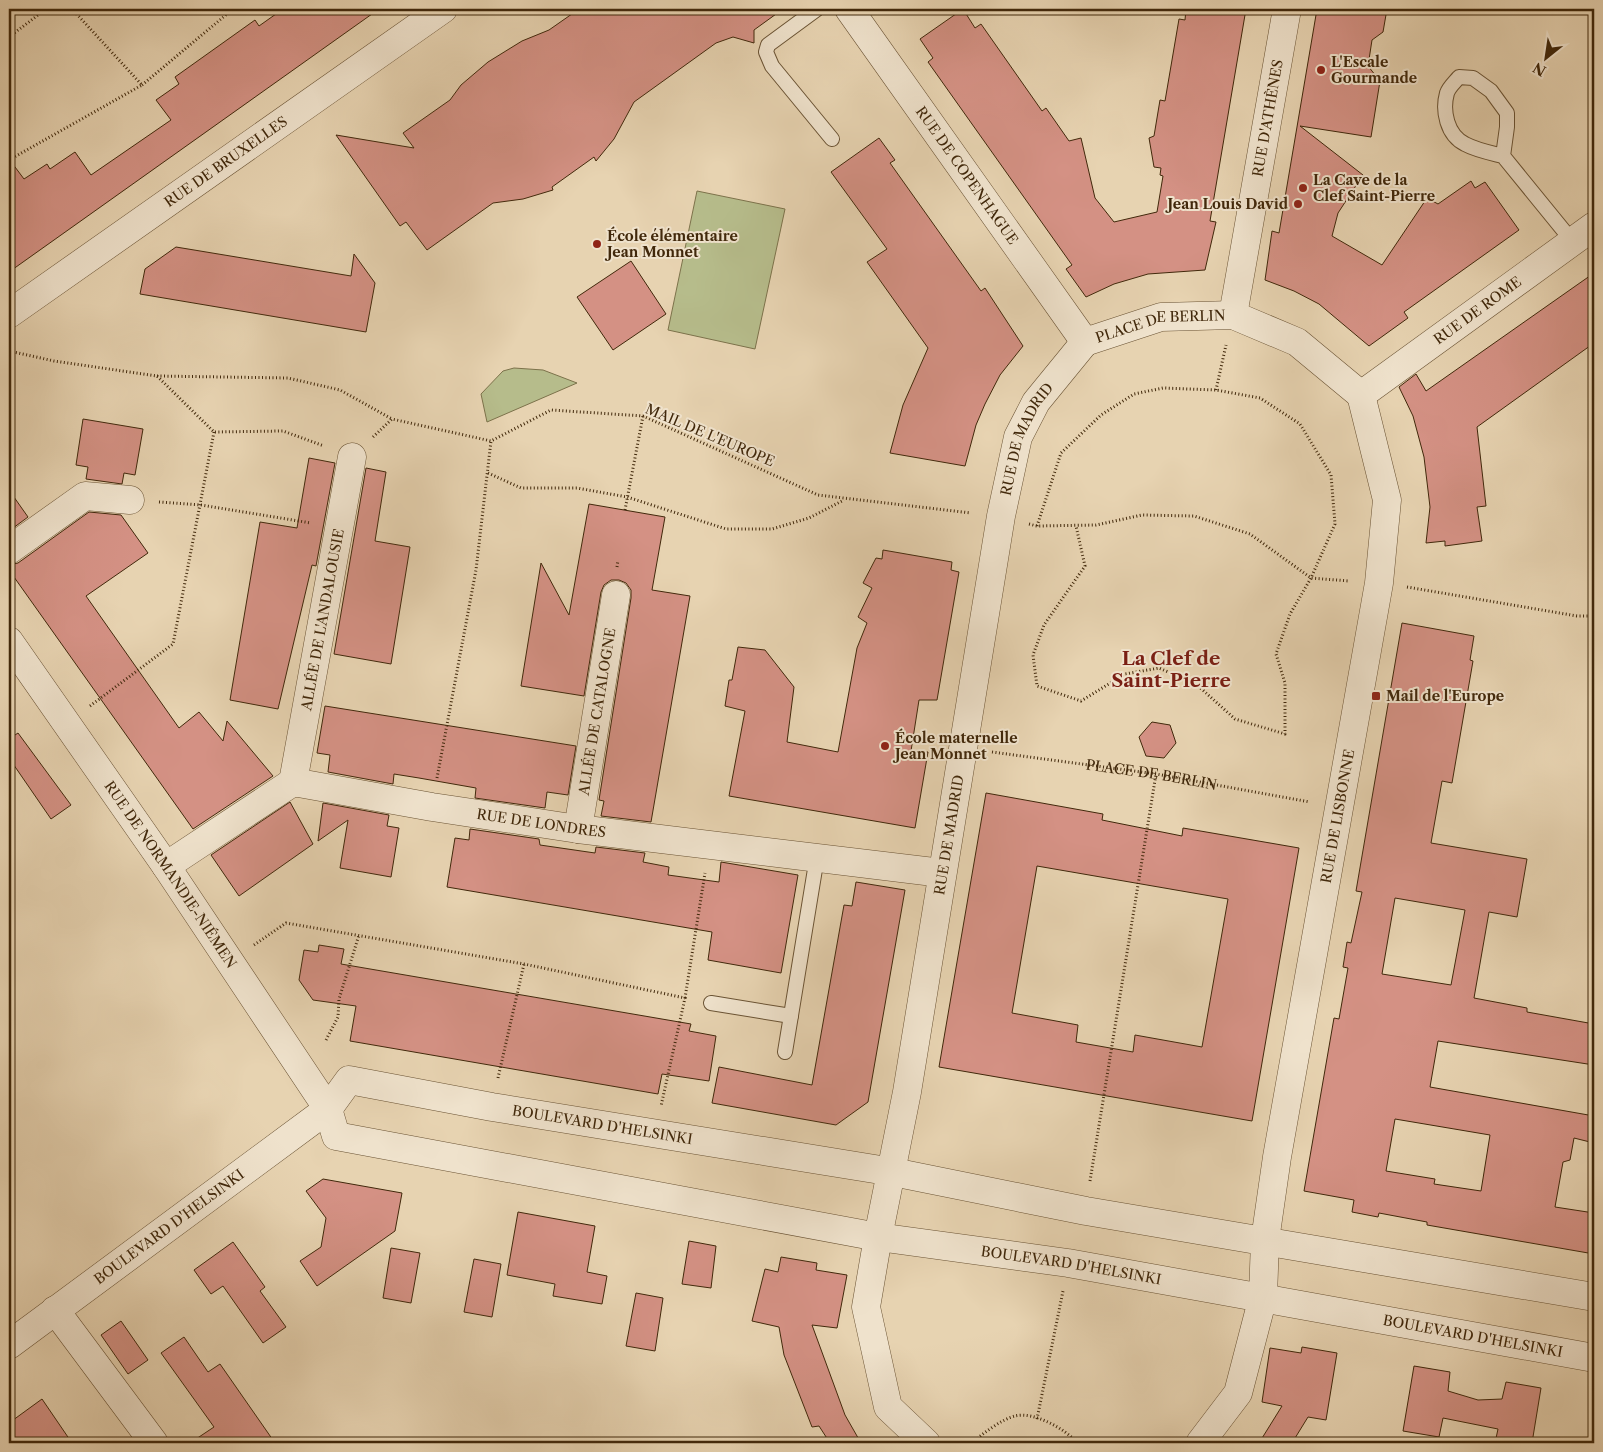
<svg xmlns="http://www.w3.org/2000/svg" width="1603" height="1452" viewBox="0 0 1603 1452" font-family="'Libre Caslon Text',serif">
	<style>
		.green { fill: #b6bc8b; stroke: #7c724b }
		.building { fill: #d49184; stroke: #41280b; fill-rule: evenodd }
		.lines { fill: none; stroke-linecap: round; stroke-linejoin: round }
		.lane-casing { stroke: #6a5334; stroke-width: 16 }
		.street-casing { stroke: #6a5334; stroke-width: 29 }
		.path { stroke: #41280b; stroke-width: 3; stroke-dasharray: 1 2.5; stroke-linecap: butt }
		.lane { stroke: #efe2cc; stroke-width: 14 }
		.street { stroke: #efe2cc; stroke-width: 28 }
		.poi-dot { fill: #8f2418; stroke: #efe2cc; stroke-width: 2 }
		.labels { text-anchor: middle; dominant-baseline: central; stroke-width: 4; stroke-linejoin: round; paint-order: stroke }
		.poi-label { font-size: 14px; font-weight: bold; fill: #41280b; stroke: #efe2cc; text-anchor: start }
		.street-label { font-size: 14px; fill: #41280b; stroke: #efe2cc }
		.district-label { font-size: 19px; font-weight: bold; fill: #7a1f14; stroke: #efe2cc }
	</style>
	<rect width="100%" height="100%" fill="#e7d3b1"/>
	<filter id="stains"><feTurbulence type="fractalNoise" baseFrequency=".004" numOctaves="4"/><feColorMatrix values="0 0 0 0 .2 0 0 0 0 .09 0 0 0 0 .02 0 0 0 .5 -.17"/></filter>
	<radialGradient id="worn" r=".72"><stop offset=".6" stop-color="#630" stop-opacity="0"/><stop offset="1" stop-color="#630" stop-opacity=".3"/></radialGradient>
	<g class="green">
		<path d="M697,191L785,209L755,349L668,330Z"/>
		<path d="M514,368L543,370L577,383L487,422L481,394L503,371Z"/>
	</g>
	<g class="building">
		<path d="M283,9H379L9,272V159L24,179L47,164L50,169L75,152L91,175L171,120L156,100L179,84L175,77L255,20L259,26Z"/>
		<path d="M579,9H783L754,30V43L733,37L716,43L634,102L614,139L596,161L594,157L552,187L553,190L523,199L493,203L427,250L406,222L400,226L336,135L414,148L403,133L450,100L461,85L488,62L522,41L549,30Z"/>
		<path d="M963,9L975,28L981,24L1042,111L1046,108L1069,141L1081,138L1095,198L1114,222L1157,212L1163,176L1160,175L1161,168L1154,167L1149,138L1154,136L1160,100L1165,101L1179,19L1185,20L1186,9H1246L1210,221L1216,222L1205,270L1148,274L1114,284L1086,297L1066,269L1072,265L928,62L933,58L920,39Z"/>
		<path d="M1317,9H1387L1383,32L1372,40L1368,66L1380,81L1371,137L1300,126L1363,175L1338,213L1332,236L1382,265L1427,198L1438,204L1471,181L1475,188L1485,182L1519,230L1404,312L1408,318L1369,346L1319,304L1294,291L1265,280L1272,231L1279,233Z"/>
		<path d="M879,138L895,160L890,163L981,291L985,288L1023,346L1000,375L985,404L976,425L965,466L890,453L903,405L928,348L867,262L887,249L831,172Z"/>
		<path d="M176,247L351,276L354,254L375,283L366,332L140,294L145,269Z"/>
		<path d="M631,261L666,314L613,350L577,297Z"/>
		<path d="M1594,273V343L1477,427L1486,506L1477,507L1482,541L1445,546V541L1426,543L1430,507L1424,457L1413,416L1399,387L1416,374L1426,391Z"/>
		<path d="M83,419L143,429L135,475L124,473L122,484L86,479L88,467L76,465Z"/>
		<path d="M309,458L335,463L316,566L312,565L278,709L230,700L260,522L297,528Z"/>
		<path d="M366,468L386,472L375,541L410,547L391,664L334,654Z"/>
		<path d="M9,490L28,517L9,531Z"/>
		<path d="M589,504L665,517L652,590L690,596L651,822L601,816L604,801L599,800L631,598V590L626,583L619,580H611L604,585L601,592L584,696L521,686L541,563L569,615Z"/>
		<path d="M89,512L121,515L148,553L86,596L179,728L199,712L223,741L227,721L273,776L193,829L9,570V565L18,563Z"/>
		<path d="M883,550L952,562L951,570L959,572L937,700H919L911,751L928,752L915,828L729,796L745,711L725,706L729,680H732L738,647L765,650L794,687L787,742L838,752L857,648L867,623L858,617L872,588L863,583L876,558L882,559Z"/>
		<path d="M1402,623L1474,636L1470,660L1473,661L1452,783L1442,781L1431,843L1527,859L1517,917L1489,912L1474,998L1527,1008V1012L1594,1024V1065L1438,1041L1430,1087L1594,1116V1143L1574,1138L1570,1160L1563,1162L1555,1207L1594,1213V1254L1427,1225V1222L1379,1213L1378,1217L1352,1212L1354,1200L1304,1191L1334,1018L1339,1019L1348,968L1343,967L1347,942L1351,943L1362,892L1356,891ZM1395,898L1465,910L1451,985L1382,974ZM1395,1119L1490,1135L1481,1191L1434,1184L1435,1179L1386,1171Z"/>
		<path d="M325,706L576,746L568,795L547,792L545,808L475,798L476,788L419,778L394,774L393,784L328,772L330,755L317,753Z"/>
		<path d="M1152,722L1170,725L1176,743L1164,758L1146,756L1139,737Z"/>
		<path d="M18,733L71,805L51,819L9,758V739Z"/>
		<path d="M986,793L1103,814L1102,820L1182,836L1183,828L1299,848L1252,1121L939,1067ZM1037,866L1228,899L1202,1047L1135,1035L1133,1052L1076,1042L1078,1025L1012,1013Z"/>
		<path d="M290,802L313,844L239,896L211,855Z"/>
		<path d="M323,803L389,815L387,826L399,828L391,877L340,868L348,820L318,841Z"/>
		<path d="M470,829L539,839L540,845L595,853L596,847L645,853L643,862L669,867L668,875L719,882L721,862L798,875L781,973L708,960L712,932L447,887L455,838L469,840Z"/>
		<path d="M856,882L905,890L868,1102L836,1125L712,1103L719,1067L812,1085L844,905L852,906Z"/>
		<path d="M319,945L344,949L341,964L691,1024L689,1031L716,1036L709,1081L662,1074L658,1094L350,1041L356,1006L313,1000L299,980L304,950L318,952Z"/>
		<path d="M323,1179L402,1193L395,1231L317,1286L300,1261L321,1247L326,1218L306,1191Z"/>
		<path d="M518,1212L595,1226L587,1272L607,1276L602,1304L553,1296L555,1284L507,1275Z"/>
		<path d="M689,1241L716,1246L711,1288L682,1284Z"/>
		<path d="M233,1242L265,1287L260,1291L286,1327L263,1343L223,1286L211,1294L194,1270Z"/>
		<path d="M391,1248L420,1253L411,1303L383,1298Z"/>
		<path d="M781,1257L817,1263L816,1270L847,1275L837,1328L812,1325L845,1415L861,1443H830L819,1426L812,1427L784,1355L779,1327L752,1321L765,1269L778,1272Z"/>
		<path d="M474,1259L501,1264L492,1317L464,1312Z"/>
		<path d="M636,1293L663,1298L655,1351L626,1346Z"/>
		<path d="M121,1321L148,1360L128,1374L101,1335Z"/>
		<path d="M184,1337L208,1372L220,1364L275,1443H190L214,1427L161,1353Z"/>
		<path d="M1302,1347L1337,1353L1326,1420L1308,1417L1292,1443H1259L1282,1406L1262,1402L1270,1348L1301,1353Z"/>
		<path d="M1414,1366L1450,1372L1448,1391L1478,1400L1502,1399L1506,1382L1541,1388L1532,1443H1495L1498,1429L1443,1418L1439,1437L1403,1431Z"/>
		<path d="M42,1399L72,1443H9V1423Z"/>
	</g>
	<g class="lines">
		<defs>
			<g id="lane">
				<path d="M817,9L768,45L766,52L772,66L832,139"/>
				<path d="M1503,156C1491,153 1476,150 1465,144C1447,135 1442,111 1447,93C1449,87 1455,82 1459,77L1473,78L1491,91L1507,113V127L1503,156L1573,242"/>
				<path d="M711,1003L791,1016"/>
				<path d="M785,1052L817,857"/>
			</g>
			<g id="street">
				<path id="s2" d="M849,9L1085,342"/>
				<path id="s3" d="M9,314L443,9"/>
				<path id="s4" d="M1233,315L1287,9"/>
				<path id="s5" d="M1085,342L1161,317L1233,315L1297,342L1361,395"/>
				<path id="s6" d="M1361,395L1594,226"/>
				<path d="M9,550L85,496L130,500"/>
				<path id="s7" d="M9,641L166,866L328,1109L336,1136L878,1237L1068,1263L1594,1358"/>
				<path id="s8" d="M293,782L352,457"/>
				<path id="s9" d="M578,829L616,595"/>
				<path id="s10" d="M166,866L293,782L432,807L578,829L942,873"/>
				<path d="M55,1310L154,1443"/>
				<path id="s11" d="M9,1345L328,1109L349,1080L492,1107L893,1172L1086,1211L1594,1297"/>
				<path id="s12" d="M926,1443L888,1407L866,1307L878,1237L907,1092L1001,516L1018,437L1036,402L1085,342"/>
				<path id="s13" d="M1200,1443L1238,1393L1263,1297L1265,1240L1277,1157L1379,583L1387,500L1361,395"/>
			</g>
		</defs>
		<use href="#lane" class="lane-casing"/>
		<use href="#street" class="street-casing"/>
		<g class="path">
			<path d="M9,37L46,9"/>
			<path d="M142,85L233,9"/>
			<path d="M9,160L142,85L72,9"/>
			<path d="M9,351L54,361L157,376L214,432L283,431L324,446"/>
			<path d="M157,376L288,378L340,390L392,419"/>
			<path d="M1216,390L1226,345"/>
			<path d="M373,437L392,419L491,441L551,410L643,416L818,495L971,513"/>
			<path d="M488,473L521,488H577L627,497L726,529H772L809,518L844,500"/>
			<path d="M159,502L201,505L311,523"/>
			<path d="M625,510L643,416"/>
			<path d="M1029,524L1037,526L1096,525L1142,515L1194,516L1250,534L1311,578L1349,581"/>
			<path d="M1037,526L1061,453L1101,415L1134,394L1163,388L1216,390L1260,398L1300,424L1331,475L1335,524L1311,578L1290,614L1276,654L1285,683V734L1235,719L1196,684L1159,668L1125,674L1081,701L1037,686L1033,655L1044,625L1085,566L1076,526"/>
			<path d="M617,567L618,560"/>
			<path d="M1407,587L1577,616H1594"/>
			<path d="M90,706L173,644L214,432"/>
			<path id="s1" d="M992,752L1156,774L1310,802"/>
			<path d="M437,778L476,570L491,441"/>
			<path d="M254,945L286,923L524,964L685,998L661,1106"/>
			<path d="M685,998L705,873"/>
			<path d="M326,1040L338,1017L339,999L359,935"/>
			<path d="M498,1078L524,964"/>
			<path d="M1090,1181L1156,774"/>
			<path d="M1037,1419L1063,1291"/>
			<path d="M972,1443C982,1434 1002,1419 1015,1416C1033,1411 1066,1429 1077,1443"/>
		</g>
		<use href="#lane" class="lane"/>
		<use href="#street" class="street"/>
	</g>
	<g class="poi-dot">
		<circle cx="1321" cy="70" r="5"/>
		<circle cx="1303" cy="188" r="5"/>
		<circle cx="1298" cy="204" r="5"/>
		<circle cx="597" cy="244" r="5"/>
		<rect x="1371" y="691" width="10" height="10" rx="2.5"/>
		<circle cx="885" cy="746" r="5"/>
	</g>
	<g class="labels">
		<g class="poi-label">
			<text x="1331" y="62">L'Escale<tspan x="1331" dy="16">Gourmande</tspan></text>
			<text x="1313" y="180">La Cave de la<tspan x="1313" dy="16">Clef Saint-Pierre</tspan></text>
			<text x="1288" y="204" text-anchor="end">Jean Louis David</text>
			<text x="607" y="236">École élémentaire<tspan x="607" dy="16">Jean Monnet</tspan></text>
			<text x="1386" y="696">Mail de l'Europe</text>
			<text x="895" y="738">École maternelle<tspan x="895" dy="16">Jean Monnet</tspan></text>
		</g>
		<g class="street-label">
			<text stroke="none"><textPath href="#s4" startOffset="200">RUE D'ATHÈNES</textPath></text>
			<text stroke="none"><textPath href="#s3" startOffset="265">RUE DE BRUXELLES</textPath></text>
			<text stroke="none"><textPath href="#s2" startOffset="204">RUE DE COPENHAGUE</textPath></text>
			<text stroke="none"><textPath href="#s6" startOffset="144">RUE DE ROME</textPath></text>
			<text stroke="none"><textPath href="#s5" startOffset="78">PLACE DE BERLIN</textPath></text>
			<text transform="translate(710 435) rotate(23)">MAIL DE L'EUROPE</text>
			<text stroke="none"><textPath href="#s12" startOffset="1039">RUE DE MADRID</textPath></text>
			<text stroke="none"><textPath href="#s8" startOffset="165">ALLÉE DE L'ANDALOUSIE</textPath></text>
			<text stroke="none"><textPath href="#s9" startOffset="119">ALLÉE DE CATALOGNE</textPath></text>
			<text stroke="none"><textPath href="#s1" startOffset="161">PLACE DE BERLIN</textPath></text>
			<text stroke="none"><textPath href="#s13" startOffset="649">RUE DE LISBONNE</textPath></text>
			<text stroke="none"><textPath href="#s10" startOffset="404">RUE DE LONDRES</textPath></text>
			<text stroke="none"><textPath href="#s12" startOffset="634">RUE DE MADRID</textPath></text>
			<text stroke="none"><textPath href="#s7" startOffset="284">RUE DE NORMANDIE-NIÉMEN</textPath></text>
			<text stroke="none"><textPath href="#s11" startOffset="690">BOULEVARD D'HELSINKI</textPath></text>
			<text stroke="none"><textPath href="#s11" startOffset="199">BOULEVARD D'HELSINKI</textPath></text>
			<text stroke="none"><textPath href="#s7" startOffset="1341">BOULEVARD D'HELSINKI</textPath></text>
			<text stroke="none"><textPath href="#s7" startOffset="1749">BOULEVARD D'HELSINKI</textPath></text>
		</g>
		<g class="district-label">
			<text x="1171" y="658">La Clef de<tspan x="1171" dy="22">Saint-Pierre</tspan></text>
		</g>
	</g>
	<rect width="1603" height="1452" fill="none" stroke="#e7d3b1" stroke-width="30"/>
	<rect x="10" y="10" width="1583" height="1432" fill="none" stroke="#41280b" stroke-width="2.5"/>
	<rect x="15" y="15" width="1573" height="1422" fill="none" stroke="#41280b"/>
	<g transform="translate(1546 58) rotate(210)" stroke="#efe2cc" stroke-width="4" paint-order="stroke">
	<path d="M0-4L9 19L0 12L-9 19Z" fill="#41280b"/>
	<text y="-8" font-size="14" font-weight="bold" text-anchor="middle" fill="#41280b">N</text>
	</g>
	<rect width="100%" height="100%" filter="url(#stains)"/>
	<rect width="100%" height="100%" fill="url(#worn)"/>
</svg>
